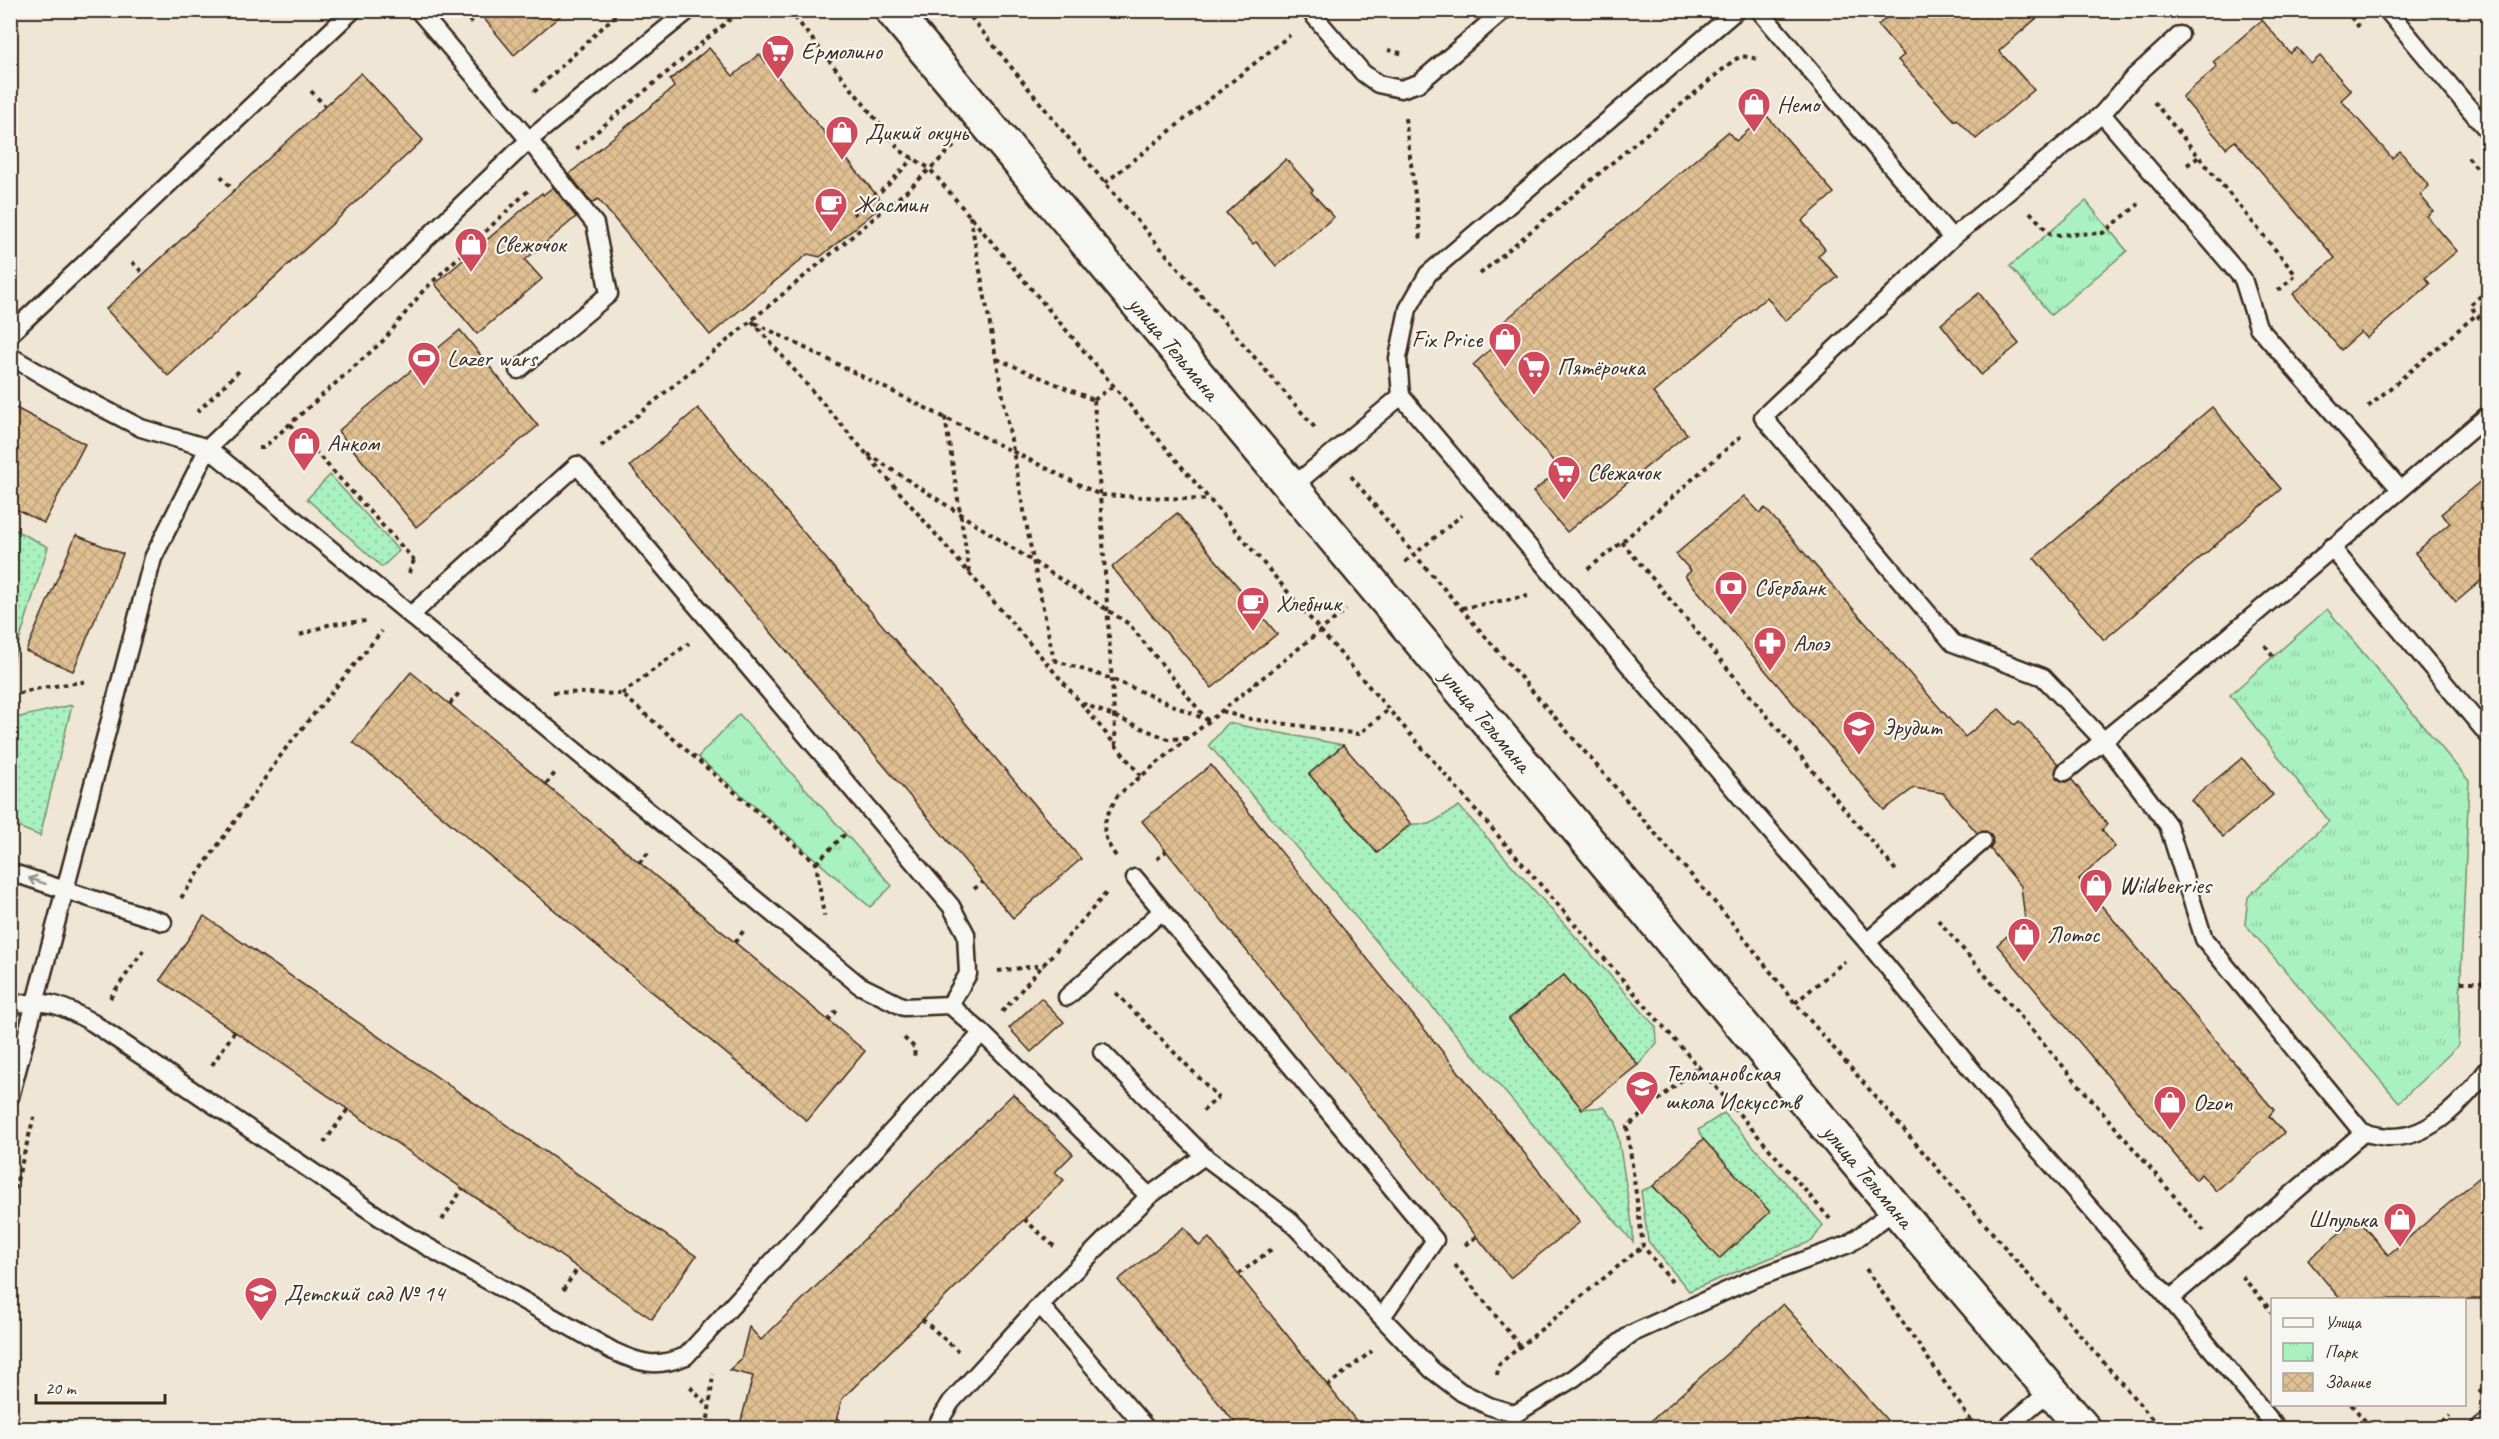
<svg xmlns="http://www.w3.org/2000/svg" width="2499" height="1439" viewBox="0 0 2499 1439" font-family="Caveat,sans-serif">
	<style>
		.grass { fill: url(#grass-dots); stroke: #728e6e; stroke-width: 1.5 }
		.park { fill: url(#park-tufts); stroke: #728e6e; stroke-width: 1.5 }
		.building { fill: url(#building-cross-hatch); stroke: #3b2a1e; stroke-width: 1.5 }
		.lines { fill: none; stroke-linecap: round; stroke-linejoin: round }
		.lane-casing { stroke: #3b2a1e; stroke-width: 21 }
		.secondary-casing { stroke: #3b2a1e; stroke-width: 38 }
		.path { stroke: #3b2a1e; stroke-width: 4; stroke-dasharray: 4.5 4.5; stroke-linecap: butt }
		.lane { stroke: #f6f6f2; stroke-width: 16 }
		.secondary { stroke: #f6f6f2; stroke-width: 33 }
		.oneway { stroke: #989088 }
		.labels { text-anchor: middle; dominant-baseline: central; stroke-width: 4.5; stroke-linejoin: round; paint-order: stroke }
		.poi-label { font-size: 24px; fill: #3b2a1e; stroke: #f6f6f2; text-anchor: start }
		.street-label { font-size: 24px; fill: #3b2a1e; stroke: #f6f6f2 }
	</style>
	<defs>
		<pattern id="grass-dots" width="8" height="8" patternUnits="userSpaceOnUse" patternTransform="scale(1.5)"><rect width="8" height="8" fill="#a9f1bf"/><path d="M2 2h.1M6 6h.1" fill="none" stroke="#92cfa4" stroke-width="1.8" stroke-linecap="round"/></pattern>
		<pattern id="park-tufts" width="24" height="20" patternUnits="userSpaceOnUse" patternTransform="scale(1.5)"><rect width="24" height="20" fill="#a9f1bf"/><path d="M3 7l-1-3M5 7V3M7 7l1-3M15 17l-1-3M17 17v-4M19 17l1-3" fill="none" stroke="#92cfa4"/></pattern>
		<pattern id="building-cross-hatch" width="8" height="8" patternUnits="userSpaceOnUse" patternTransform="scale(1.5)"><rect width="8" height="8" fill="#e0c093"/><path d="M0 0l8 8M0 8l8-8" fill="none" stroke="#c1a57e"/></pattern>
	</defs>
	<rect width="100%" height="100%" fill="#efe6d6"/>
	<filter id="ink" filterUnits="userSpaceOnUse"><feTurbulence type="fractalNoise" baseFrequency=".0167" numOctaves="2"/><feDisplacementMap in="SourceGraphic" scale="12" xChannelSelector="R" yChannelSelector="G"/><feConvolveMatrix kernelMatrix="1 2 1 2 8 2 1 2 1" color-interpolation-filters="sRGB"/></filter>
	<g filter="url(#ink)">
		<g class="grass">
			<path d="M330,475L399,551L382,567L307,499Z"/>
			<path d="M11,528L48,547L11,668Z"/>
			<path d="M72,705L40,836L11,824V719Z"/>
			<path d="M1228,723L1343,745L1309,774L1377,853L1411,824H1430L1459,806L1656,1027L1657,1043L1638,1065L1564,975L1509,1019L1582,1109L1604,1107L1616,1122L1633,1230V1242L1209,745Z"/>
			<path d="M1724,1113L1823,1225L1812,1241L1689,1291L1648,1241L1641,1191L1653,1186L1719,1258L1769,1212L1703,1139L1698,1130Z"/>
		</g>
		<g class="park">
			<path d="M2086,201L2127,251L2051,315L2010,266Z"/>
			<path d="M2327,609L2469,781L2458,1046L2399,1102L2245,924L2248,897L2329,821L2230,695Z"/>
			<path d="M739,714L892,886L870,907L698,757Z"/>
		</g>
		<g class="building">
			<path d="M477,10H567L514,55Z"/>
			<path d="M1895,10H2046L1999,51L2034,90L1976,139L1957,119L1955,121L1898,60L1904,55L1878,25Z"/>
			<path d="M2262,20L2290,53L2297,48L2311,64L2320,56L2351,91L2341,100L2392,158L2400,151L2429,186L2420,195L2433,211L2427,216L2457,251L2425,278L2430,284L2367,338L2361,332L2341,350L2293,294L2335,258L2235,141L2226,148L2182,97L2217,67L2213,62Z"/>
			<path d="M709,48L733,76L759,54L884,204L820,257L808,254L710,335L598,199L592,203L569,174L674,87L670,80Z"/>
			<path d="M361,73L423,140L168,376L106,309Z"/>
			<path d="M1766,115L1834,193L1802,221L1825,249L1818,256L1838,277L1785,321L1767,297L1653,393L1687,434L1567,532L1533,492L1560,469L1473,365L1503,338L1495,329L1728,132L1736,141Z"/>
			<path d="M1286,159L1313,190L1311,192L1334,217L1276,266L1256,242L1253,244L1226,213Z"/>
			<path d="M553,187L576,217L525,260L542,279L477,334L435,284L542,193L543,195Z"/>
			<path d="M1979,293L2019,344L1981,375L1941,324Z"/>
			<path d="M460,330L538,426L416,527L338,431Z"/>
			<path d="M10,405L85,444L44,523L10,506Z"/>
			<path d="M2212,407L2281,489L2104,640L2034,558Z"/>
			<path d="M698,408L1081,859L1013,918L630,466Z"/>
			<path d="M2488,475V575L2456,602L2415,553L2450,523L2441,514Z"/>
			<path d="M1744,496L1760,513L1765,508L1965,737L1999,709L2015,725L2019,721L2058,764L2055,773L2057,779L2066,782L2072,780L2107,824L2102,830L2115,847L2079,879L2274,1110L2269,1116L2284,1133L2216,1191L2201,1174L2196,1180L1997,945L2025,920L2021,886L1990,849L1993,844L1991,835L1986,831L1977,833L1943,793L1914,788L1884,810L1685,576L1691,571L1676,554Z"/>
			<path d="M1177,513L1277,634L1212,688L1112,567Z"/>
			<path d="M76,535L123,554L73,671L26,651Z"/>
			<path d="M411,672L865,1051L807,1121L353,742Z"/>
			<path d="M1343,745L1411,824L1377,853L1309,774Z"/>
			<path d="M2242,758L2273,795L2223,837L2191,800Z"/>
			<path d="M1211,765L1580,1222L1510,1278L1142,821Z"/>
			<path d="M204,916L696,1256L652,1319L160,980Z"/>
			<path d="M1564,975L1638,1065L1582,1109L1509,1019Z"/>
			<path d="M1041,998L1064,1022L1031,1052L1009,1028Z"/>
			<path d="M1013,1094L1073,1154L1055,1172L1064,1180L842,1399L834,1428H739L753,1376L729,1370L741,1359L749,1327L761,1340Z"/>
			<path d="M1703,1139L1770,1212L1719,1259L1653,1186Z"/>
			<path d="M2488,1170V1299H2340L2308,1260L2357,1218L2388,1255Z"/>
			<path d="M1184,1227L1199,1246L1209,1238L1362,1428H1239L1118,1280Z"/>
			<path d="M1783,1304L1894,1428H1643Z"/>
		</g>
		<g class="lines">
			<defs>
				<g id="lane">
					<path d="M418,10L529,140L595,224L609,294L518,370"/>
					<path d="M1309,10L1363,73L1378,84L1401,89L1419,83L1504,10"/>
					<path d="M1737,10L1428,274L1408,309L1398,358L1401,396L1744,801L1867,942L2017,1125L2170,1299"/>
					<path d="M1759,10L1952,238"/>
					<path d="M2387,10L2488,131"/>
					<path d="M2180,35L2134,77L2102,114L1952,238L1763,417L1953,643L2043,677L2103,740L2168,825L2204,939L2363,1133L2170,1299L2277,1428"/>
					<path d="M2102,114L2243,279L2258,327L2400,489"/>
					<path d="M10,334L353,10"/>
					<path d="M10,356L64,388L141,428L208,448L859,985L904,1007L950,1005L982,1033L1149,1196"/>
					<path d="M1292,487L1401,396"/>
					<path d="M2331,547L2488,735"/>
					<path d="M411,615L577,465L951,906L966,934L968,974L950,1005"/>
					<path d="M2065,772L2185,674L2488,415"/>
					<path d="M10,872L163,922"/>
					<path d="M1135,878L1435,1240L1382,1317"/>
					<path d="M1867,942L1983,841"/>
					<path d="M1067,997L1162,911"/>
					<path d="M10,1005C49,999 60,1004 93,1023L403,1233L613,1351C641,1364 657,1368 686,1356L982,1033"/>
					<path d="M1102,1052L1204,1156"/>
					<path d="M10,1097L153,558L208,448L529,140L689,10"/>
					<path d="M2363,1133C2372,1134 2382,1137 2391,1137C2432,1138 2466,1098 2488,1069"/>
					<path d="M1040,1305L1146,1428"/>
					<path d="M935,1428L951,1402L1040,1305L1149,1196L1204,1156L1287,1218L1432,1370L1461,1392L1489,1406L1515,1414L1574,1378L1631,1334L1748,1281L1849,1244L1896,1209"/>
					<path d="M2006,1428L2050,1391"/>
					<path d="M2479,1428L2488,1421"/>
				</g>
				<path id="secondary" d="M892,10L1896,1209L2083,1428"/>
			</defs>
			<use href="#lane" class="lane-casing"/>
			<use href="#secondary" class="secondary-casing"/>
			<g class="path">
				<path d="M789,10L901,151L929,168L1320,630L1830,1219"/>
				<path d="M965,10L1105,183L1316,429"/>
				<path d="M2345,10L2359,27"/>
				<path d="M2203,17L2211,10"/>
				<path d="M469,23L480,14"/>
				<path d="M1388,50L1404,54"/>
				<path d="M311,91L325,106"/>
				<path d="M534,92L621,10"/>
				<path d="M2154,102L2296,275L2278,291"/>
				<path d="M1405,118L1421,241"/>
				<path d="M576,149L741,10"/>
				<path d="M2468,157L2488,181"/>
				<path d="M2187,165L2199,157"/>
				<path d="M221,176L234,191"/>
				<path d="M1105,183L1290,35"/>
				<path d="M2030,212L2051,235L2103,233L2139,204"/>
				<path d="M853,215L888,185L913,158"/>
				<path d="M970,216L1033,560L1054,660"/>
				<path d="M132,262L144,274"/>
				<path d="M1480,274L1734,60L1742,56L1759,59"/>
				<path d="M2488,290L2470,305L2488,330"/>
				<path d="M752,321L1081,703L1141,776"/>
				<path d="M755,323L1100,495L1210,500"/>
				<path d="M997,359L1094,400"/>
				<path d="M1094,400L1116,746"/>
				<path d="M1094,400L1113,386"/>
				<path d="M2368,407L2477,314"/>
				<path d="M197,412L239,371"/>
				<path d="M945,417L970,575"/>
				<path d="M290,424L415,561"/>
				<path d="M601,446L910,188L954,146"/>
				<path d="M259,448H263L385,339L422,292L530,189"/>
				<path d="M868,454L1129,624L1208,721"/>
				<path d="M1351,476L1414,554L1730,920L1795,1003L2160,1428"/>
				<path d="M1622,542L1898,873"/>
				<path d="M1405,562L1462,515"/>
				<path d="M1588,569L1622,542L1741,436"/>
				<path d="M409,573L414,560"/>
				<path d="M1462,608L1528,596"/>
				<path d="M300,635L331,624L367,621"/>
				<path d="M2265,645L2273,657"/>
				<path d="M1054,660L1112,679L1207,720"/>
				<path d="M553,692L622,694L816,863L824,916"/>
				<path d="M622,694L689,643"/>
				<path d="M10,696L34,689L89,681"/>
				<path d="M1082,703L1168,739L1187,738"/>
				<path d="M450,704L459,693"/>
				<path d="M1222,711L1244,718L1359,734L1389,709"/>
				<path d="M546,784L555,773"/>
				<path d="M1116,856C1097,830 1104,820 1118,795L1346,610"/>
				<path d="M1157,859L1166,851"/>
				<path d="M639,863L649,852"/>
				<path d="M816,863L848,831"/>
				<path d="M974,889L983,882"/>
				<path d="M181,898L286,748L382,631"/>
				<path d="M1938,920L2204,1231"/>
				<path d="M735,942L745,929"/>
				<path d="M998,971L1044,965"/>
				<path d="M2461,982H2488"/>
				<path d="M1116,993L1218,1097L1203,1111"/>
				<path d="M110,998L145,948"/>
				<path d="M1795,1003L1845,961"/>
				<path d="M1002,1012L1108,891"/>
				<path d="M828,1021L839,1008"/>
				<path d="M904,1038L915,1048L914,1058"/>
				<path d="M212,1065L235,1031"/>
				<path d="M324,1143L348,1109"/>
				<path d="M10,1207L34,1117"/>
				<path d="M1024,1219L1055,1247"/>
				<path d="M442,1220L463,1188"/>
				<path d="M1465,1245L1477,1236"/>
				<path d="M1455,1265L1520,1346"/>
				<path d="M1866,1269L1974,1425"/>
				<path d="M1239,1274L1273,1248"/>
				<path d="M2242,1276L2272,1312"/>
				<path d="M1672,1282L1643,1246L1627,1127L1699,1065"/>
				<path d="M563,1290L578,1268"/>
				<path d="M922,1319L958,1351"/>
				<path d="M1497,1375L1499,1364L1643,1246"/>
				<path d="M1327,1386L1372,1351"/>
				<path d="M690,1387L709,1407"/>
				<path d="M2479,1392L2488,1383"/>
				<path d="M2351,1404L2371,1428"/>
				<path d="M836,1420L873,1428"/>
				<path d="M707,1428L713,1374"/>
				<path d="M2435,1428L2450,1416"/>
			</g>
			<use href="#lane" class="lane"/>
			<use href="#secondary" class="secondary"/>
		</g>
		<defs><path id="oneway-shaft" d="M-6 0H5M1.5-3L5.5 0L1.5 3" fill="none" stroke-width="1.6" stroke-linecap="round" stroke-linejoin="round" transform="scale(1.5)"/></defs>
		<use class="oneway" href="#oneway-shaft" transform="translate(37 881) rotate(-161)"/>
	</g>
	<defs>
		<symbol id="supermarket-pin" viewBox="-11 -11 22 30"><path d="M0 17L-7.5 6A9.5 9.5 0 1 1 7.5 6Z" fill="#d1495b" stroke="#f6f6f2"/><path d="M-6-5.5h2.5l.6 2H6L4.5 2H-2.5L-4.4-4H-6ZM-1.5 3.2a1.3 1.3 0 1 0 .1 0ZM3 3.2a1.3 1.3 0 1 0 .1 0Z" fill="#fff"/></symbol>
		<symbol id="shop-pin" viewBox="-11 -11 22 30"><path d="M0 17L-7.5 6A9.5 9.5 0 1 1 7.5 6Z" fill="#d1495b" stroke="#f6f6f2"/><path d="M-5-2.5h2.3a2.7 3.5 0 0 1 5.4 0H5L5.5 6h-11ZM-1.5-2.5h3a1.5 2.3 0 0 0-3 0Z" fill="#fff"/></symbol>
		<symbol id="cafe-pin" viewBox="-11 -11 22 30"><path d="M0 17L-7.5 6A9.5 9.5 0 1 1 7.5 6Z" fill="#d1495b" stroke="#f6f6f2"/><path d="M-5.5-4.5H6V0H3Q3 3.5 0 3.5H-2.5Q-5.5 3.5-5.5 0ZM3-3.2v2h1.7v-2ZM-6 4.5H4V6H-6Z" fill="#fff"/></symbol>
		<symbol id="stadium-pin" viewBox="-11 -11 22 30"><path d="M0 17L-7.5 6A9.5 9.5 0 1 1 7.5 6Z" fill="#d1495b" stroke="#f6f6f2"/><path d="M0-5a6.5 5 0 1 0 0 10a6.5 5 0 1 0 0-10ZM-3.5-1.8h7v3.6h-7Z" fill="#fff"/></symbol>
		<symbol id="bank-pin" viewBox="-11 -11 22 30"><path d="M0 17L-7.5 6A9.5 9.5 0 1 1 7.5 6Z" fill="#d1495b" stroke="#f6f6f2"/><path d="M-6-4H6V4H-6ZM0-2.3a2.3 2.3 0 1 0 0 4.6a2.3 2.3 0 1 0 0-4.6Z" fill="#fff"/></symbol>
		<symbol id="pharmacy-pin" viewBox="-11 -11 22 30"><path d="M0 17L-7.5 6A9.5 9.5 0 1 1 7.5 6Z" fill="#d1495b" stroke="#f6f6f2"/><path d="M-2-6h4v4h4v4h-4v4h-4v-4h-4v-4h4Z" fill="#fff"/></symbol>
		<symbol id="school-pin" viewBox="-11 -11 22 30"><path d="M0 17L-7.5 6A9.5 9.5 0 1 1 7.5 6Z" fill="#d1495b" stroke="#f6f6f2"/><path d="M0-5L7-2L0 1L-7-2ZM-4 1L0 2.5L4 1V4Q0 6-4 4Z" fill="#fff"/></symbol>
	</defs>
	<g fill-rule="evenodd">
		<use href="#supermarket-pin" x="759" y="32" width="38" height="52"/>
		<use href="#shop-pin" x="1735" y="85" width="38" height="52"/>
		<use href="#shop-pin" x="823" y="113" width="38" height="52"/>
		<use href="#cafe-pin" x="812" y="185" width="38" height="52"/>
		<use href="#shop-pin" x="452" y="225" width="38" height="52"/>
		<use href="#shop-pin" x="1486" y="320" width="38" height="52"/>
		<use href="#stadium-pin" x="405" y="339" width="38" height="52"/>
		<use href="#supermarket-pin" x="1515" y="348" width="38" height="52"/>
		<use href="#shop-pin" x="285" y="424" width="38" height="52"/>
		<use href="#supermarket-pin" x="1545" y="453" width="38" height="52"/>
		<use href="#bank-pin" x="1712" y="568" width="38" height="52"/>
		<use href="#cafe-pin" x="1234" y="584" width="38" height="52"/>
		<use href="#pharmacy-pin" x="1751" y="624" width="38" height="52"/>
		<use href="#school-pin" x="1840" y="708" width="38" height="52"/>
		<use href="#shop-pin" x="2077" y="866" width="38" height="52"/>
		<use href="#shop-pin" x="2005" y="915" width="38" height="52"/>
		<use href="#school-pin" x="1623" y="1068" width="38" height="52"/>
		<use href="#shop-pin" x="2151" y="1083" width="38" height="52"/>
		<use href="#shop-pin" x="2381" y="1200" width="38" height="52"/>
		<use href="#school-pin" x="242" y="1274" width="38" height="52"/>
	</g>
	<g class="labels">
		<g class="poi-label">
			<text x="801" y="51">Ермолино</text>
			<text x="1777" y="104">Немо</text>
			<text x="865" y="132">Дикий окунь</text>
			<text x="854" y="204">Жасмин</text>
			<text x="494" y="244">Свежочок</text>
			<text x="1482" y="339" text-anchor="end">Fix Price</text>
			<text x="447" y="358">Lazer wars</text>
			<text x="1557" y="367">Пятёрочка</text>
			<text x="327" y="443">Анком</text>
			<text x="1587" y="472">Свежачок</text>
			<text x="1754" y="587">Сбербанк</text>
			<text x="1276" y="603">Хлебник</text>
			<text x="1793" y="643">Алоэ</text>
			<text x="1882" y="727">Эрудит</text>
			<text x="2119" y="885">Wildberries</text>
			<text x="2047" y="934">Лотос</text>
			<text x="1665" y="1073">Тельмановская<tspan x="1665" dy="28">школа Искусств</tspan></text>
			<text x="2193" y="1102">Ozon</text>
			<text x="2377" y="1219" text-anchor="end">Шпулька</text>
			<text x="284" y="1293">Детский сад № 14</text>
		</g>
		<g class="street-label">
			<text transform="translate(1174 348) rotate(50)">улица Тельмана</text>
			<text transform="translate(1486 720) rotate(50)">улица Тельмана</text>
			<text transform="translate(1868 1176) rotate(50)">улица Тельмана</text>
		</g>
	</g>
	<rect width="2499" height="1439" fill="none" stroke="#f6f6f2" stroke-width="36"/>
	<rect x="18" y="18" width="2463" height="1403" fill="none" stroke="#3b2a1e" stroke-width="2" filter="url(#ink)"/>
	<rect x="2271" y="1298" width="195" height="108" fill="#f6f6f2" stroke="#aba49d" stroke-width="1.5"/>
	<rect x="2283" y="1318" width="30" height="9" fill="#f6f6f2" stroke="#aba49d" stroke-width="1.5"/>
	<text x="2325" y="1328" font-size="18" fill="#3b2a1e">Улица</text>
	<rect x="2283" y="1343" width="30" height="18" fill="url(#park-tufts)" stroke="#aba49d" stroke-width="1.5"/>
	<text x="2325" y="1358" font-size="18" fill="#3b2a1e">Парк</text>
	<rect x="2283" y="1373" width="30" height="18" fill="url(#building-cross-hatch)" stroke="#aba49d" stroke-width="1.5"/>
	<text x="2325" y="1388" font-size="18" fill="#3b2a1e">Здание</text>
	<path d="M36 1394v9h129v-9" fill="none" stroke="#3b2a1e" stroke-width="3"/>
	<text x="45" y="1394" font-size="18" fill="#3b2a1e" stroke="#f6f6f2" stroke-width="4.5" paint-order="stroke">20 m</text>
</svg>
